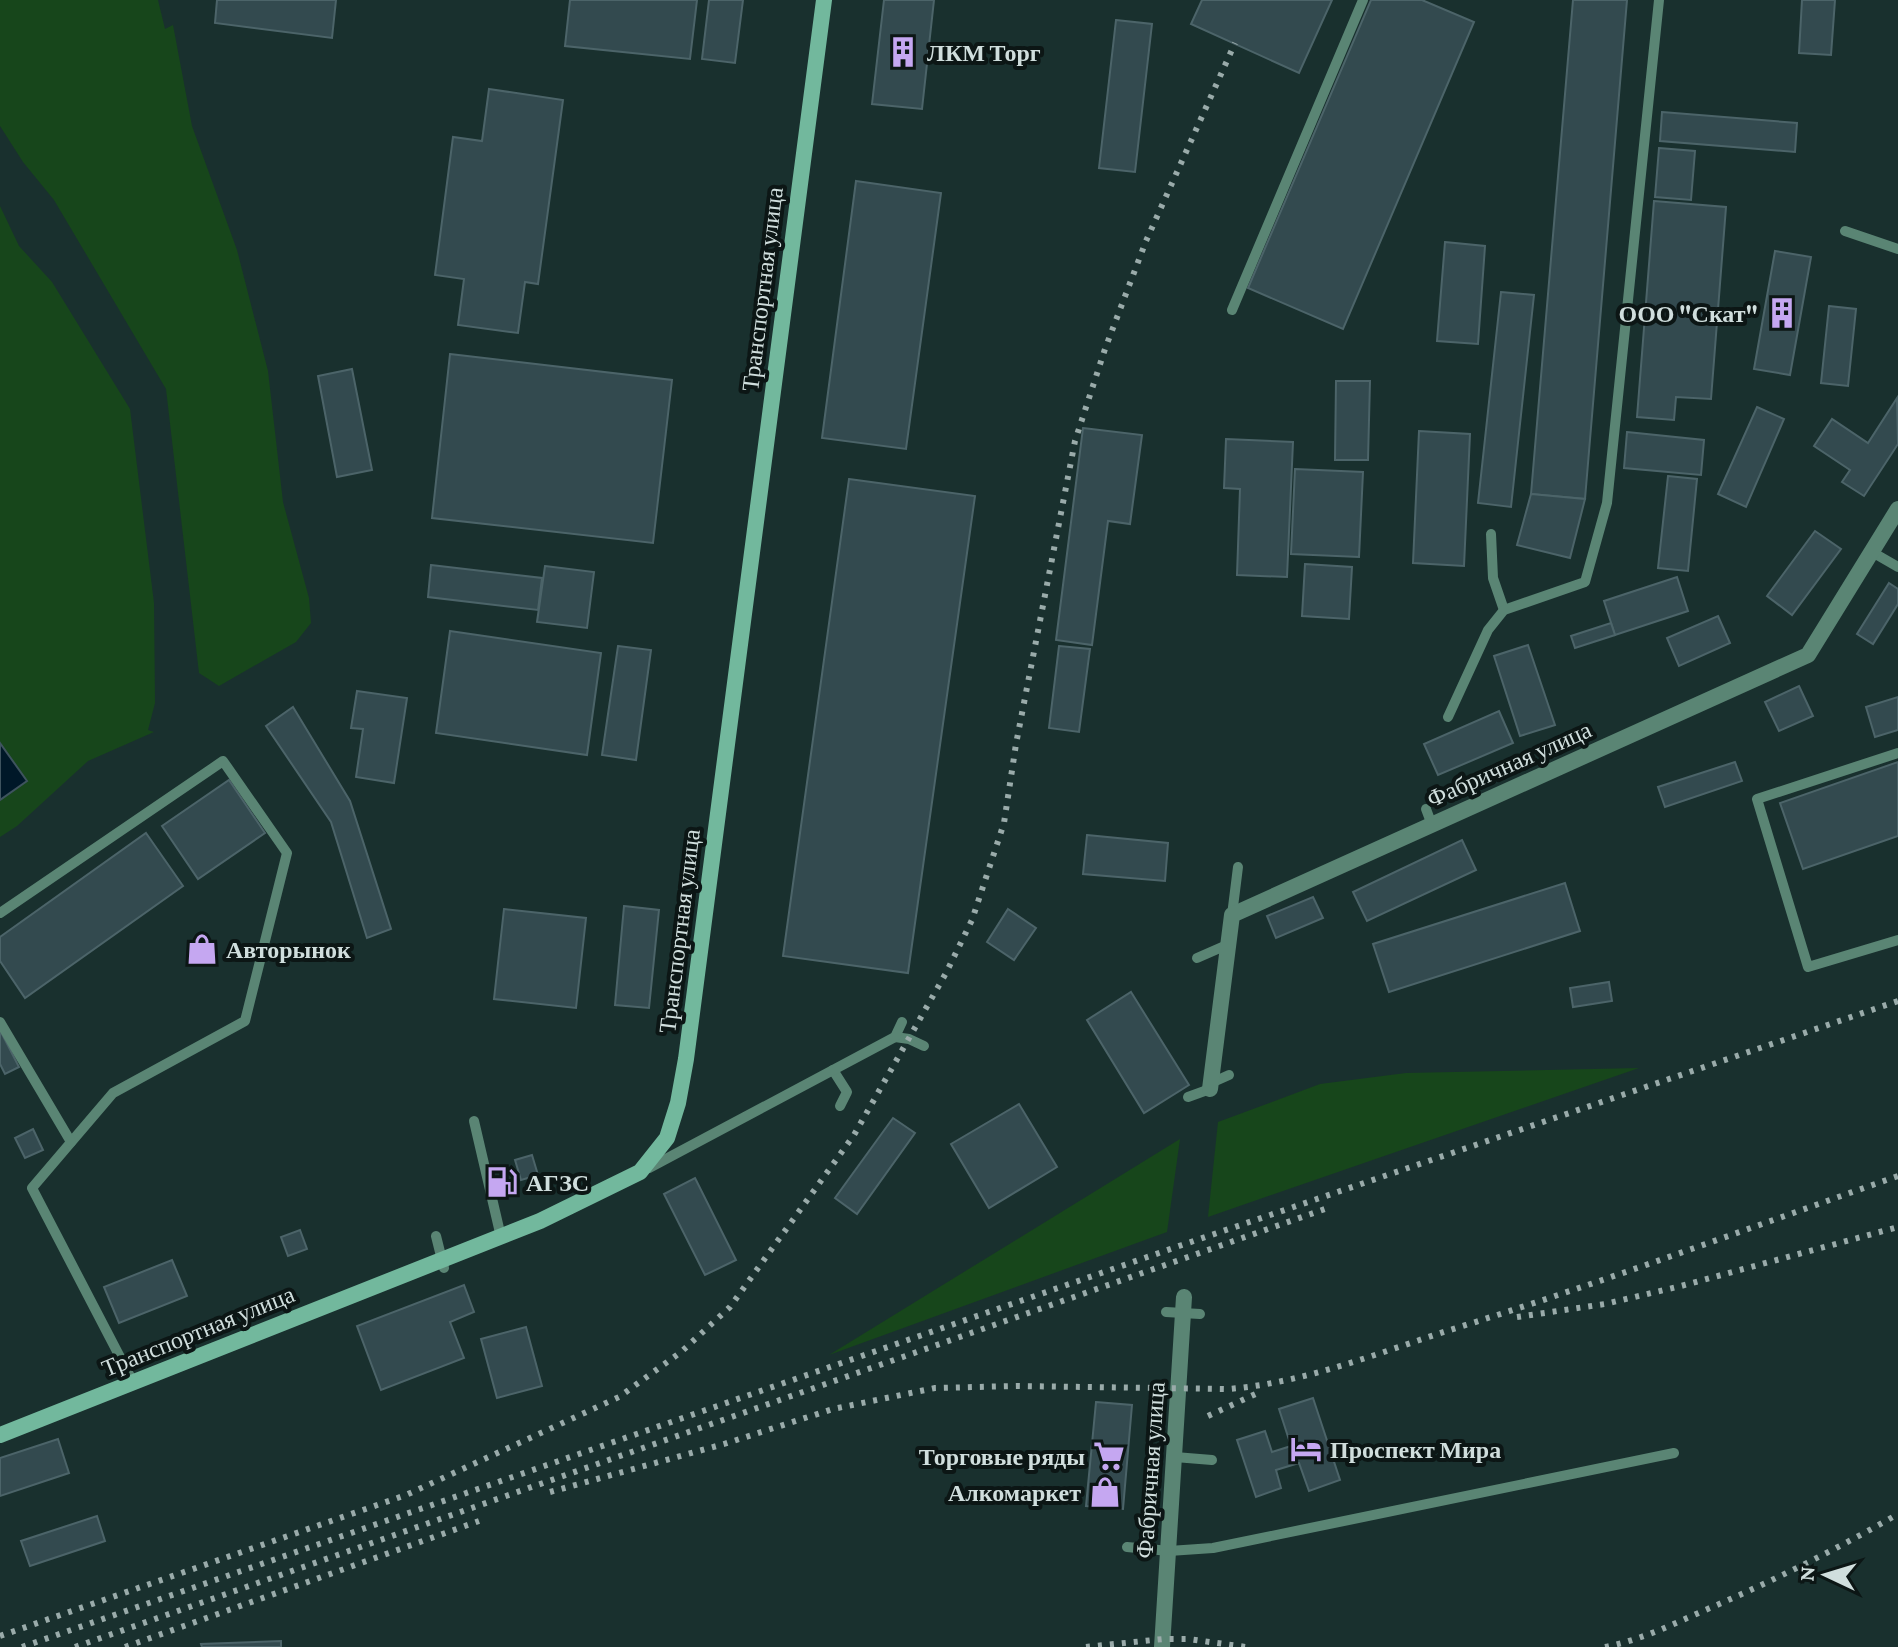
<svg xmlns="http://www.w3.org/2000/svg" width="1898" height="1647" viewBox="0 0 1898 1647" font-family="'Crimson Pro',serif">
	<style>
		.green { fill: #17461b }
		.water { fill: #001828; stroke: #3e535e; stroke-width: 2 }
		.building { fill: #334a4f; stroke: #4c6469; stroke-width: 2 }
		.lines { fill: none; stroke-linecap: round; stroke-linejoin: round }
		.lane { stroke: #5a8574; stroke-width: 10 }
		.street { stroke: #5a8574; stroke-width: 16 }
		.secondary { stroke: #72b89d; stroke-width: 16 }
		.rail { stroke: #9aabaa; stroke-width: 6; stroke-dasharray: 4 8; stroke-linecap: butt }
		.labels { text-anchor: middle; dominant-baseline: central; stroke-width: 8; stroke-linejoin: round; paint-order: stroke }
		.poi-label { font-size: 24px; font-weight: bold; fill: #d0dedd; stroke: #0c1615; text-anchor: start }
		.street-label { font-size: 24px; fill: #d0dedd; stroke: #0c1615 }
	</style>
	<rect width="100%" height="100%" fill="#19302e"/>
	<g class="green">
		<path d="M0,0H158L165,29L173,25L192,126L237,250L268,371L283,502L309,598L311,623L296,642L219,686L199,673L166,389L54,200L23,162L0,126Z"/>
		<path d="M0,206L19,246L52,282L130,409L154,603L155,703L148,730L154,732L88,761L17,826L0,837V800L26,781L0,743Z"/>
		<path d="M1639,1068L1208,1217L1218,1122L1320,1084L1406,1073Z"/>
		<path d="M1180,1139L1167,1232L829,1355Z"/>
	</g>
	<path class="water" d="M0,743L27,781L0,800Z"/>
	<g class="building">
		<path d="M217,0H336L332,38L215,23Z"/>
		<path d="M570,0H697L690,59L565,46Z"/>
		<path d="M709,0H743L735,63L702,59Z"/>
		<path d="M884,0H934L922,109L872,104Z"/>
		<path d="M1202,0H1332L1299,73L1191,24Z"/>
		<path d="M1371,0H1422L1474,22L1343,329L1248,288Z"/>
		<path d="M1573,0H1627L1585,499L1531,494Z"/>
		<path d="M1802,0H1835L1831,55L1799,53Z"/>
		<path d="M1116,20L1152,24L1135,172L1099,168Z"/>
		<path d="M489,89L563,100L538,284L525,282L518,333L458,325L464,279L435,275L453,137L482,141Z"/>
		<path d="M1662,112L1797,123L1795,152L1660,141Z"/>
		<path d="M1659,148L1695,151L1691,200L1655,197Z"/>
		<path d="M856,181L941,193L906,449L822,438Z"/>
		<path d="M1654,201L1726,207L1711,399L1676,397L1674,420L1637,417Z"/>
		<path d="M1445,242L1485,246L1478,344L1437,341Z"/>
		<path d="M1775,251L1811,257L1790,375L1754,369Z"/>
		<path d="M1501,292L1534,295L1511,507L1478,503Z"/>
		<path d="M1829,306L1856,309L1848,386L1821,383Z"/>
		<path d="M450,354L672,380L653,543L432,518Z"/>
		<path d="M352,369L372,470L337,477L318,376Z"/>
		<path d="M1336,381H1370L1368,460H1335Z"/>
		<path d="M1897,398L1898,444L1864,496L1842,482L1850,470L1814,446L1832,419L1868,443Z"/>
		<path d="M1757,407L1784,419L1746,507L1718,494Z"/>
		<path d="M1083,428L1142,435L1130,524L1108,521L1092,645L1056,640Z"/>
		<path d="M1419,431L1470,434L1464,566L1413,563Z"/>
		<path d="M1627,432L1704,440L1701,475L1624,468Z"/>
		<path d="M1226,439L1293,442L1287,577L1237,575L1240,489L1224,488Z"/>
		<path d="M1295,469L1363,472L1359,557L1291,554Z"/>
		<path d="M1668,476L1697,479L1688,571L1658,568Z"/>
		<path d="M849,479L975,496L908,973L783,956Z"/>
		<path d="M1531,494L1585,499L1570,558L1517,545Z"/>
		<path d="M1815,531L1841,549L1792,615L1767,596Z"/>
		<path d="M1305,564L1352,567L1349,619L1302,616Z"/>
		<path d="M431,565L542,578L538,610L428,597Z"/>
		<path d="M545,566L594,572L587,628L537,622Z"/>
		<path d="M1677,577L1688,611L1615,635L1604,601Z"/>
		<path d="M1889,583L1898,589V604L1873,644L1857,634Z"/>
		<path d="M1718,616L1730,643L1679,666L1667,638Z"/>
		<path d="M1611,623L1615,635L1575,648L1571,636Z"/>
		<path d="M450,631L601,653L587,755L436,733Z"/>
		<path d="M1528,645L1555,725L1520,736L1494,656Z"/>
		<path d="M618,646L651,650L636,760L602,755Z"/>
		<path d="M1059,646L1090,649L1079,732L1049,728Z"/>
		<path d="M1799,686L1813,716L1779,731L1765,702Z"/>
		<path d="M357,691L407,698L394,783L356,777L363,729L351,728Z"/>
		<path d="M1898,697V730L1875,737L1866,707Z"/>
		<path d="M293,707L350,801L391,929L367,938L331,822L266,726Z"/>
		<path d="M1499,711L1513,743L1438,775L1424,744Z"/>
		<path d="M1735,762L1742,781L1665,807L1658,787Z"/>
		<path d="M1898,762V836L1803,869L1780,803Z"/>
		<path d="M229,780L265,833L198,879L162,826Z"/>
		<path d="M146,833L183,886L25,998L0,961V937Z"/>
		<path d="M1087,835L1168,843L1165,881L1083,874Z"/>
		<path d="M1462,840L1476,870L1367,921L1353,892Z"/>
		<path d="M1565,883L1580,931L1389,992L1373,944Z"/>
		<path d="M1313,897L1323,918L1276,938L1267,916Z"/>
		<path d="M624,906L659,910L649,1008L615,1005Z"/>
		<path d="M504,909L586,918L576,1008L494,999Z"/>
		<path d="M1008,909L1036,928L1014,960L987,942Z"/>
		<path d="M1609,982L1612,1001L1573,1007L1570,988Z"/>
		<path d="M1131,992L1189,1085L1144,1113L1087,1020Z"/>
		<path d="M0,1030L19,1067L5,1074L0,1064Z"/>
		<path d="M1019,1104L1057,1167L989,1208L951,1144Z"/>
		<path d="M893,1118L915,1133L857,1214L835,1198Z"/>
		<path d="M33,1129L43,1150L25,1158L15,1138Z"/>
		<path d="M532,1155L538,1175L521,1180L515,1160Z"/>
		<path d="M695,1178L736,1260L705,1275L664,1194Z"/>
		<path d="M300,1230L307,1249L288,1256L281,1237Z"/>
		<path d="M172,1260L187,1296L119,1323L104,1287Z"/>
		<path d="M464,1285L474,1312L450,1322L464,1358L381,1390L357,1326Z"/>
		<path d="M526,1327L542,1386L497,1398L481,1339Z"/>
		<path d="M1313,1398L1340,1480L1309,1491L1299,1463L1276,1470L1281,1488L1256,1497L1237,1440L1265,1431L1272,1452L1291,1446L1279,1409Z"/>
		<path d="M1096,1402L1132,1405L1123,1509L1086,1506Z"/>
		<path d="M58,1439L69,1473L0,1496V1458Z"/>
		<path d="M97,1516L105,1541L30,1566L21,1541Z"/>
		<path d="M281,1641V1647H202L201,1644Z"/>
	</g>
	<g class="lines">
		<g class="lane">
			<path d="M1845,231L1898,249"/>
			<path d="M1232,310L1363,0"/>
			<path d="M1491,534L1493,578L1504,610"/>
			<path d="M1872,552L1898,567"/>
			<path d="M1448,717L1488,630L1504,610L1585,582L1607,503L1659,0"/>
			<path d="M1898,753L1757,799L1808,967L1898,940"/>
			<path d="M1426,809L1432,825"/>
			<path d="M0,913L223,761L287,853L245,1021L113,1093L32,1188L133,1382"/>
			<path d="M1232,915L1238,867"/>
			<path d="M1197,958L1229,944"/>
			<path d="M0,1022L71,1142"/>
			<path d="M895,1037L909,1039L924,1046"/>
			<path d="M833,1070L847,1092L840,1106"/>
			<path d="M1211,1083L1229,1075"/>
			<path d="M1188,1097L1210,1089"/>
			<path d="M474,1121L501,1237"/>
			<path d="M649,1168L895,1037L902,1022"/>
			<path d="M436,1236L444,1268"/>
			<path d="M1166,1312L1200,1314"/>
			<path d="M1175,1457L1212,1460"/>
			<path d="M1127,1547L1169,1551L1213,1548L1674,1453"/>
		</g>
		<g class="street">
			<path d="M1210,1089L1232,915L1808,655L1898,509"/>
			<path d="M1162,1647L1184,1297"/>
		</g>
		<path class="secondary" d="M0,1435L540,1221L640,1172L667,1138L678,1103L686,1059L824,0"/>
		<g class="rail">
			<path d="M1517,1317L1605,1304L1681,1286L1898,1227"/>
			<path d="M1208,1416L1262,1391"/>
			<path d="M550,1492L724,1444L833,1409L935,1388L1016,1386L1228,1389C1304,1383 1378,1353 1450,1330C1601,1283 1749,1228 1898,1176"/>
			<path d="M0,1636L406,1495L619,1397L681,1352L730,1307L854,1135L946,973L972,920L1004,823L1016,744L1075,441L1105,349L1146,241L1235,43"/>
			<path d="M22,1647L1182,1245L1898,1001"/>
			<path d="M75,1647L1325,1209"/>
			<path d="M125,1647L479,1521"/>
			<path d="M1086,1647L1163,1639H1188L1246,1647"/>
			<path d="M1605,1647C1642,1640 1675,1623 1710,1608C1775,1580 1837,1549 1898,1514"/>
		</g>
	</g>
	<defs>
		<symbol id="building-bare" viewBox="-9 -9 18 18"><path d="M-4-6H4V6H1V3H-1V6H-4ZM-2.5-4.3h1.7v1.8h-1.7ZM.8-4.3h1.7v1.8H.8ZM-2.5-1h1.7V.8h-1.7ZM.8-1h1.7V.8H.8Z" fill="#c5a7f1" stroke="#0c1615" stroke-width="2.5" paint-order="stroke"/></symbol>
		<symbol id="shop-bare" viewBox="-9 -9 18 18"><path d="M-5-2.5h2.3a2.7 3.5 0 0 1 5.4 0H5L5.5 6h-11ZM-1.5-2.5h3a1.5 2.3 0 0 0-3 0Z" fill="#c5a7f1" stroke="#0c1615" stroke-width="2.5" paint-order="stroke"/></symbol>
		<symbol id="fuel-bare" viewBox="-9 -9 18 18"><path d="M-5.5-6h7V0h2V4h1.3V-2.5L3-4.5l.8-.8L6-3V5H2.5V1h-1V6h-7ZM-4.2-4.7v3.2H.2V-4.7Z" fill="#c5a7f1" stroke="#0c1615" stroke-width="2.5" paint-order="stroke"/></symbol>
		<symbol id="hotel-bare" viewBox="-9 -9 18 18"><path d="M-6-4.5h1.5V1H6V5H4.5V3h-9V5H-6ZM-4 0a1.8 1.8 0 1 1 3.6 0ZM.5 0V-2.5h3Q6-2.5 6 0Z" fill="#c5a7f1" stroke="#0c1615" stroke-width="2.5" paint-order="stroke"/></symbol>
		<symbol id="supermarket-bare" viewBox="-9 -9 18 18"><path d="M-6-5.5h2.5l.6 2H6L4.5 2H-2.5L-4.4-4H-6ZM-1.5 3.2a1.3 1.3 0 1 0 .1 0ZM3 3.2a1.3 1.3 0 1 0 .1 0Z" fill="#c5a7f1" stroke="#0c1615" stroke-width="2.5" paint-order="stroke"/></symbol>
	</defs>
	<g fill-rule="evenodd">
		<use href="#building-bare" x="881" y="30" width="44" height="44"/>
		<use href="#building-bare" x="1760" y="291" width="44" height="44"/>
		<use href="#shop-bare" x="180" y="927" width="44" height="44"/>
		<use href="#fuel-bare" x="480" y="1160" width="44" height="44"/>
		<use href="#hotel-bare" x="1284" y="1427" width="44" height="44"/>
		<use href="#supermarket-bare" x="1087" y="1434" width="44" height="44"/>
		<use href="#shop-bare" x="1083" y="1470" width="44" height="44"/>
	</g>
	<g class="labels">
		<g class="poi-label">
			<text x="927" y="52">ЛКМ Торг</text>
			<text x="1758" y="313" text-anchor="end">ООО "Скат"</text>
			<text x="226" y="949">Авторынок</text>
			<text x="526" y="1182">АГЗС</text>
			<text x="1330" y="1449">Проспект Мира</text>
			<text x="1085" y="1456" text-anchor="end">Торговые ряды</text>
			<text x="1081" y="1492" text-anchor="end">Алкомаркет</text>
		</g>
		<g class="street-label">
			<text transform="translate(762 289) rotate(-83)">Транспортная улица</text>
			<text transform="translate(1509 764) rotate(-24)">Фабричная улица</text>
			<text transform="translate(679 931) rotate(-83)">Транспортная улица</text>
			<text transform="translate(198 1331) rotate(-22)">Транспортная улица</text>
			<text transform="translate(1150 1470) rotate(-86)">Фабричная улица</text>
		</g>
	</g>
	<g transform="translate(1826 1575) rotate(274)" stroke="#0c1615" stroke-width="6" paint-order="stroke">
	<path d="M0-6L14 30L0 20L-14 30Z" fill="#d0dedd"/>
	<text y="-12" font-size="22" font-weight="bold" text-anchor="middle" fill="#d0dedd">N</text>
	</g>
</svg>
